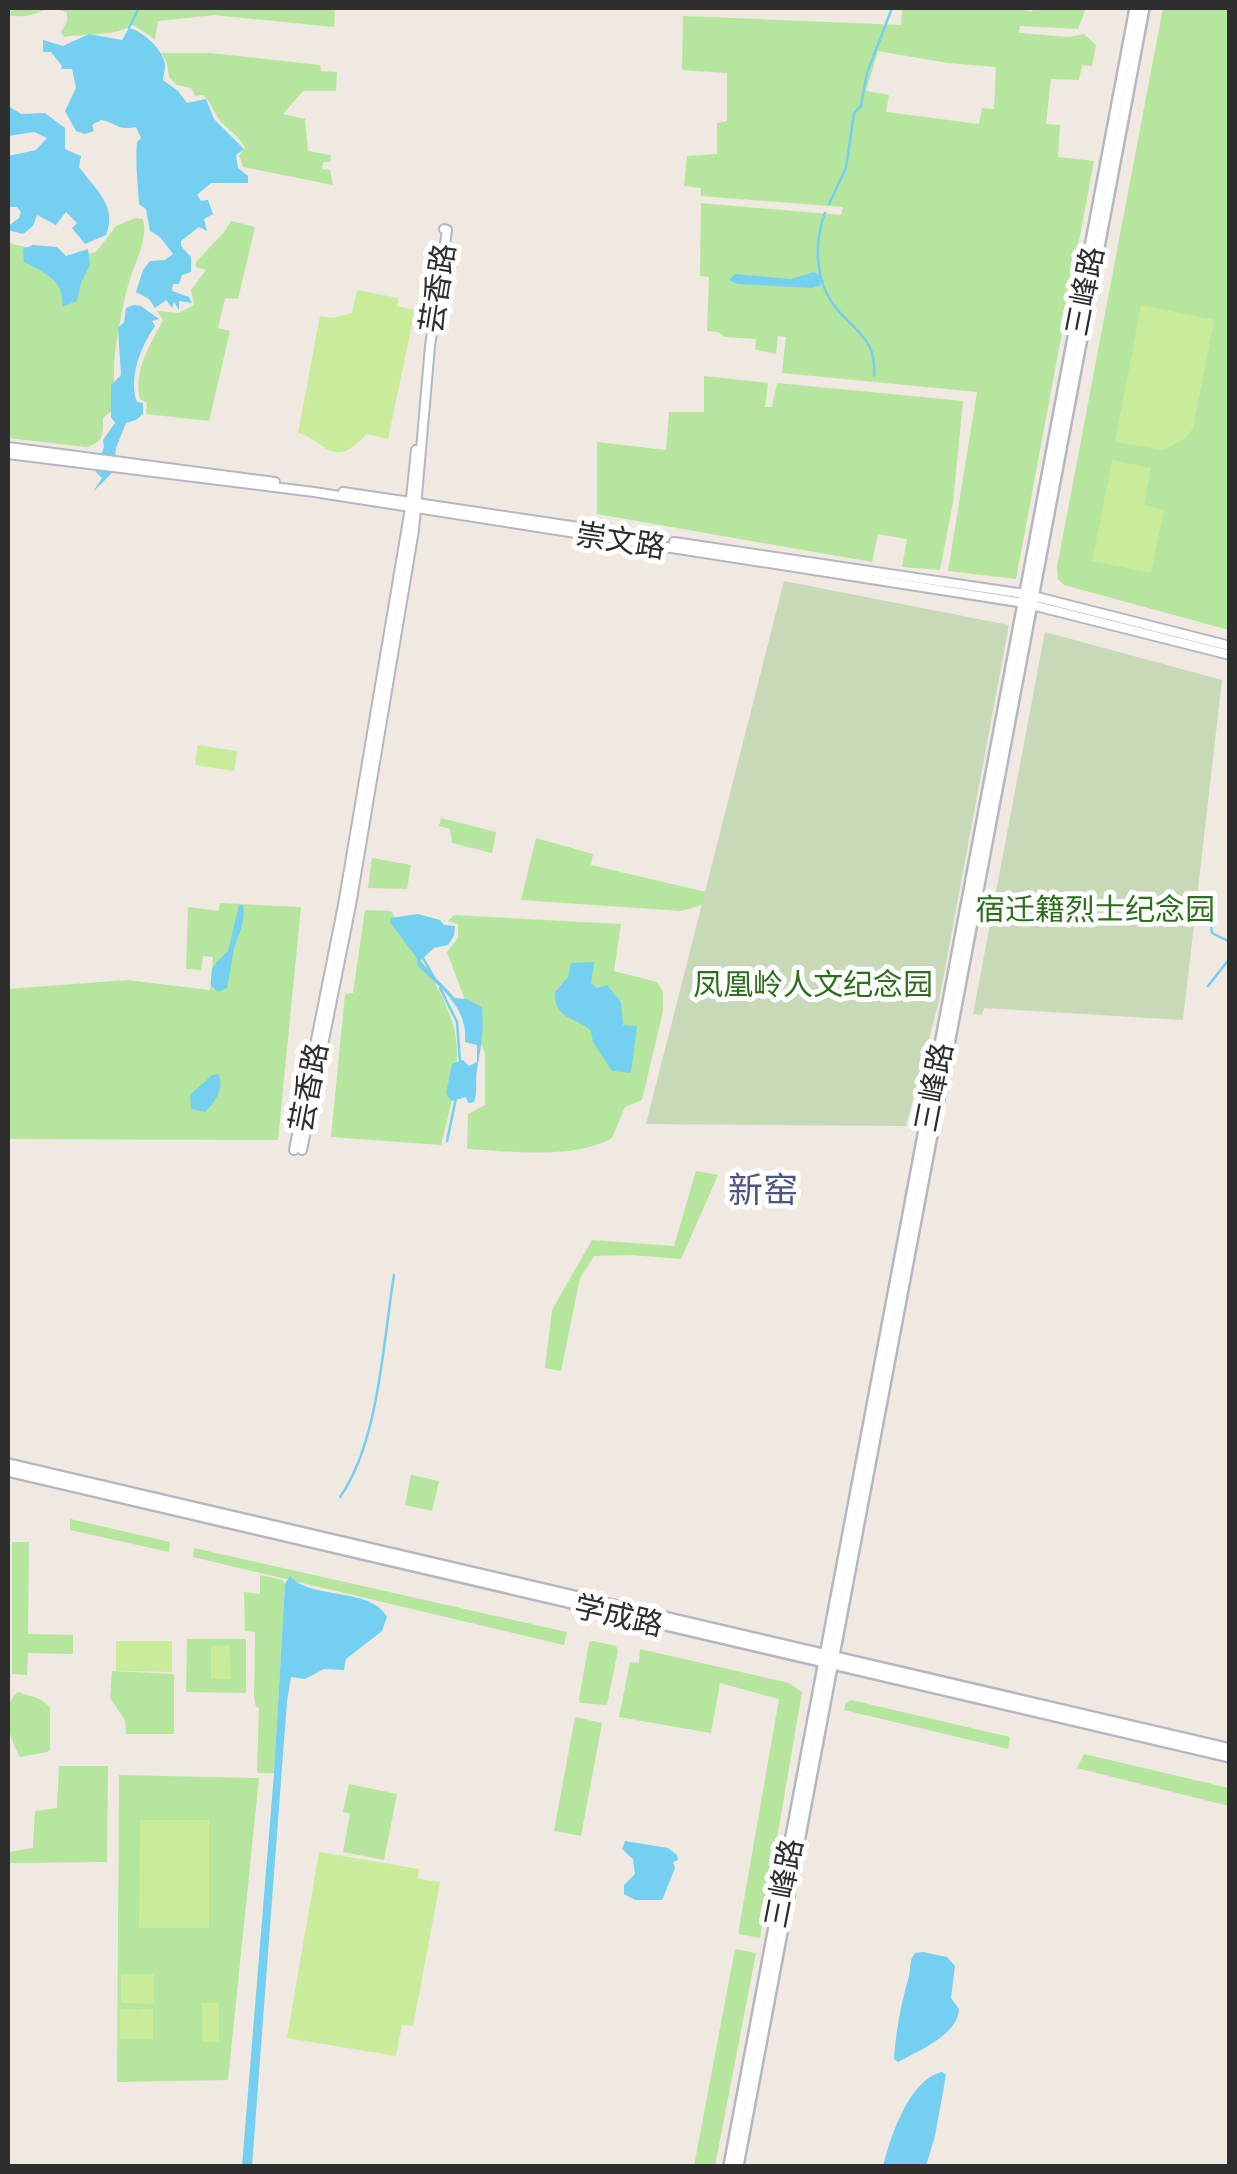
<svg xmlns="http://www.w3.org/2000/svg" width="1237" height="2174" viewBox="0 0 1237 2174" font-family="Barlow,'Noto Sans SC',sans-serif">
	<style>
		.green { fill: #b6e59e; fill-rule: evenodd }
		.cemetery { fill: #c8d9b8 }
		.pitch { fill: #c9ec9a }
		.water { fill: #75cff0 }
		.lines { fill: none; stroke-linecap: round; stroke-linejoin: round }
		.stream { stroke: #75cff0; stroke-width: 2.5 }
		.tertiary-casing { stroke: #b4b7c1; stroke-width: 12 }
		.secondary-casing { stroke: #b4b7c1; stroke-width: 14 }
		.tertiary { stroke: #fff; stroke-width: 8 }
		.secondary { stroke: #fff; stroke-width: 9 }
		.labels { text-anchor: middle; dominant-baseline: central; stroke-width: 10; stroke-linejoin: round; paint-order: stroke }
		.street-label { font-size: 30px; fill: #2e2e2e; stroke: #fff }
		.park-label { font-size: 30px; fill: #2c6e1b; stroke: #fff }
		.quarter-label { font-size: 35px; fill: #4d5680; stroke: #fff }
	</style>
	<rect width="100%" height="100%" fill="#efe9e1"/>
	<g class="green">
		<path d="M8,8H335L334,27L214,15L158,21L155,39L133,25C112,37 89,33 64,37L61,32L67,22V13C50,2 42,14 25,16C19,17 13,15 8,16Z"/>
		<path d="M902,8H1019L1032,12L1033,8H1086L1078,29L1020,26L1019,33L1070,37L1084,34L1096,45L1092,66L1082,65L1079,80L1051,79L1046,124L1060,125L1058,157L1094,161L1016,579L948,571L977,392L782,373L786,337L778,336L776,354L755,349L756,339L725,337L718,332L707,331L709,277L700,276L701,203L841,215L843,207L701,196V188L684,186L687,156L717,154V123L727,121V73L682,70L683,16L901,25ZM878,51L948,63L996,67L994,109L982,108L979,124L886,112L889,95L866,91Z"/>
		<path d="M1163,8H1229V630L1064,585L1058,579L1057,567Z"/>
		<path d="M161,53H210L320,65L321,71L337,72L336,91H303L283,114L305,119L308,151L331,155L330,162H323L322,169L330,170L333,185L243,167L239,155L245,148C239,136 231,132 222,123C214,114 212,103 203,95L195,96L191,88L177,85L169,77L167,63Z"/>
		<path d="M135,218L143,219C148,241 136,259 130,279C124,298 120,320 117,340C112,363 115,386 113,410L103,418C103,434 104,443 86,447L8,438V242C26,250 49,247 65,258L96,252L116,226Z"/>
		<path d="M231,221L255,227L238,299L225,298L218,328L230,331L209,421L146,414L147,403L140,399C133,369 151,344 163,320L157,311L179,313L194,305L191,290L206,270L196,267V262L225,231Z"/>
		<path d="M704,376L768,383L765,407H772L777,383L963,401L953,502L940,570L902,567L907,539L878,534L872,562L597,514V442L666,450L669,412H704Z"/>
		<path d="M441,818L496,832L492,853L452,843L450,829L439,826Z"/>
		<path d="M536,838L593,854L591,865L706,892L702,905L681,911L521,900Z"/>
		<path d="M372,858L411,865L407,889L368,888Z"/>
		<path d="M220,903L301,907L278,1140L8,1139V989L127,980L210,990L213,957L203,956L201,970L186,969L188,907L218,911Z"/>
		<path d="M365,910L391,911C412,947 443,987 454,1028C463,1065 450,1109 441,1145L331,1137L345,994L353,993Z"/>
		<path d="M454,915L621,924L614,971L657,982L663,992V1011L642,1100L625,1107L612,1138C574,1160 510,1151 467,1149L468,1114L485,1105V1054L447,952L458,938V924L448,921Z"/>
		<path d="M696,1171L718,1175L681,1259L631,1255L594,1256L580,1278L561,1371L545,1368L552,1310L592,1240L674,1246Z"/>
		<path d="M411,1475L439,1481L432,1511L405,1505Z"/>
		<path d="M70,1519L170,1542L169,1552L70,1530Z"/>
		<path d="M12,1542H29L28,1634L73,1635V1654L28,1653L27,1675L12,1674Z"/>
		<path d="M194,1548L567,1632L564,1645L193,1557Z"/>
		<path d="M260,1575L282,1580L285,1584L274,1773H257L259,1708L256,1707L254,1698L255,1632L245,1631L244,1592L260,1594Z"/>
		<path d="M187,1639H246V1693L186,1692Z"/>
		<path d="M593,1641L616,1646L618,1650L607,1705L580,1703L579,1699L589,1643Z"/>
		<path d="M640,1649L789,1683L802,1692L760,1938L738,1934L779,1699L720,1683L711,1733L619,1717L630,1662L639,1663Z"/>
		<path d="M112,1671L174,1674V1734H126L125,1720L110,1698Z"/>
		<path d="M18,1692L40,1699L50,1707V1750L47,1752L20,1757C9,1739 0,1706 18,1692Z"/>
		<path d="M851,1700L1010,1737L1008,1749L844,1710L845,1704Z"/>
		<path d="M575,1717L602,1723L581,1836L554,1831Z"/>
		<path d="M1084,1754L1229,1788V1806L1077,1768Z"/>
		<path d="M59,1766H108L107,1862L8,1863V1852L33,1848L35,1811L57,1808Z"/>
		<path d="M119,1775L259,1778L228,2080L117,2082Z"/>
		<path d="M349,1784L397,1794L384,1860L343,1852L350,1814L343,1812Z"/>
		<path d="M735,1949L756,1953L715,2166H694Z"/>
	</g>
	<g class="cemetery">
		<path d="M784,581L1009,625L939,1001L906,1126L646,1124Z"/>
		<path d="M1045,632L1222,680L1183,1020L984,1008L982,1015L973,1014Z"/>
	</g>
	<g class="pitch">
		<path d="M357,290L398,298L397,306L415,310L388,439L366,434C334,473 323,438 298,433L320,316L333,318L352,313Z"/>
		<path d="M1141,305L1214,320L1193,428L1187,437L1164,450L1115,442Z"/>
		<path d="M1112,460L1151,468L1144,505L1164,510L1151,573L1092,561Z"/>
		<path d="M198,745L237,751L234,771L195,765Z"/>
		<path d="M116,1641H172V1672L116,1671Z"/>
		<path d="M230,1645L231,1679H211V1646Z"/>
		<path d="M140,1820H209V1928H139Z"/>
		<path d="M319,1852L419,1869L418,1879L440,1882L413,2026L402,2025L396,2056L287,2038Z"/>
		<path d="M121,1974H154V2004L121,2003Z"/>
		<rect x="202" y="2003" width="17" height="39"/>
		<path d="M120,2009H136L137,2017L138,2009H153V2039H120Z"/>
	</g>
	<g class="water">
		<path d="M129,28C143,31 161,48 165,63C166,69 163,75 163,80L178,91L187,103L206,99L214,119L244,149L236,155L238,168L248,176V183H211L197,195L201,201L208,200L213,214L204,219L207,231L199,227L181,241V246L191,257V272L182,275L179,284H173L172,291L189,297L192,303L179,301V310L174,302L172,308L166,300L155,308L149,299L136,292L143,270L150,261L165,260L173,254L160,237L150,231L146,209L139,204C138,183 135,164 137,142L141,138L136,127C116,131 118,123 101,120L92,125L94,131L85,134L76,131L65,111L76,88L72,69H61L62,66L51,52H43V40L63,46L89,34L122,40Z"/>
		<path d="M8,106L21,114L45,113L65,128V149L81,156L79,167C95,189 118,206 106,235L85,244L72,228L77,223L66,212L56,225L37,215L33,226L23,234L8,230V226L19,218L21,212L17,207H8V156L36,150L47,138L34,132L8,136Z"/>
		<path d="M33,245L57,247L66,256L88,249L90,265L81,283L77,301L62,307C66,282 44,272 24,262L23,249Z"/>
		<path d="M814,272L820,276L821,285L811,288L737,284L729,280L735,274L791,279Z"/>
		<path d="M134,305L141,306L159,319L152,321L155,326C141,346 128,378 137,402L143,403V414L136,420L126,423L116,448L113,472L93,492L102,478L95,471L104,447L103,440L115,423L111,417V385L121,375L118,328L124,322L126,308Z"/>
		<path d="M239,905H243C247,924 236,937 233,954C231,966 229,977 227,988L218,992L211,986C211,963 214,966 228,951Z"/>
		<path d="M418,914L440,920L444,925L455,926L454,936L448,945L434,948L420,961L455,998L466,999L482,1007C484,1033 481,1046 477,1070C475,1081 478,1092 474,1102L468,1103L466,1097L452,1101L446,1094L452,1064L463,1060L469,1066L477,1062V1045L465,1042C468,1007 441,989 418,966L416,957L390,922L391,918Z"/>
		<path d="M594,962L591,983L597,988L607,985L621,1002L623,1025L637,1026L631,1073L612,1071L593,1042L591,1031C575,1016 554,1020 555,992L568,977L571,963Z"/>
		<path d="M219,1074C224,1089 215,1102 205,1112L191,1109L190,1095L212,1075Z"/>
		<path d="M290,1576C310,1600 372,1587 387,1617L382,1631L346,1659L344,1670L324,1669L305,1679L291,1677L287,1701L252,2166H242L274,1773L285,1584Z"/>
		<path d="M625,1841L668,1848L677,1855L678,1860L673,1862L675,1868L662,1900H635L624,1894V1885L635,1874L633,1859L622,1849Z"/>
		<path d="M923,1952L947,1957L955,1966L951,1998L959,2009C958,2035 918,2051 898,2062L894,2059C896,2029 901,2004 909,1976C911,1966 909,1961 915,1953Z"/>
		<path d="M942,2072L946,2075L935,2136L926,2166H883C890,2138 909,2079 942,2072Z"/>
	</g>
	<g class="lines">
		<g class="stream">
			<path d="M129,28L139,8"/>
			<path d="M829,204L846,168L854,113L861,106L867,73L892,8"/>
			<path d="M825,213C814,242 815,279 833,304C853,332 877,336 874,376"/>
			<path d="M1211,926L1212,933L1230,942"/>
			<path d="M423,958L436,981"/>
			<path d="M1208,986L1230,958"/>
			<path d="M440,988L457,1022L460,1061"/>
			<path d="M447,1141L456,1098"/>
			<path d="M340,1497C379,1442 383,1342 394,1275"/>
		</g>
		<defs>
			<g id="tertiary">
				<path d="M8,447L275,482"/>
				<path d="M8,454L314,492L1024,603L1230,655"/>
				<path d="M343,492L592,529"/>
				<path d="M674,542L1025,594L1230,646"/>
				<path d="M294,1150L343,905L410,508L416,450"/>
				<path d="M302,1150L351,905L414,530L430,346L447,230L444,229"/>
			</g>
			<g id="secondary">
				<path d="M8,1464L1230,1749"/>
				<path d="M8,1471L1230,1757"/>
				<path d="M729,2166L1135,8"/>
				<path d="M738,2166L1144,8"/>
			</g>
		</defs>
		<use href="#tertiary" class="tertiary-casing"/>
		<use href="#secondary" class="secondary-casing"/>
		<use href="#tertiary" class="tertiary"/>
		<use href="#secondary" class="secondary"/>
	</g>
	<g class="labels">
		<g class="street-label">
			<text transform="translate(436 288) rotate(-81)">芸香路</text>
			<text transform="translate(1083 291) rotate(-79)">三峰路</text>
			<text transform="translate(621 539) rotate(9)">崇文路</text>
			<text transform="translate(307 1087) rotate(-79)">芸香路</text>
			<text transform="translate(932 1087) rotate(-79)">三峰路</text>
			<text transform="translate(619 1614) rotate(13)">学成路</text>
			<text transform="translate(782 1883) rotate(-79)">三峰路</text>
		</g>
		<g class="park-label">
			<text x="1095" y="908">宿迁籍烈士纪念园</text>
			<text x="813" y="983">凤凰岭人文纪念园</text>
		</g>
		<g class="quarter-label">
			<text x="763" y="1188">新窑</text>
		</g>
	</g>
	<rect width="1237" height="2174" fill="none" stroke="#2e2e2e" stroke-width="20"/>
</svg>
